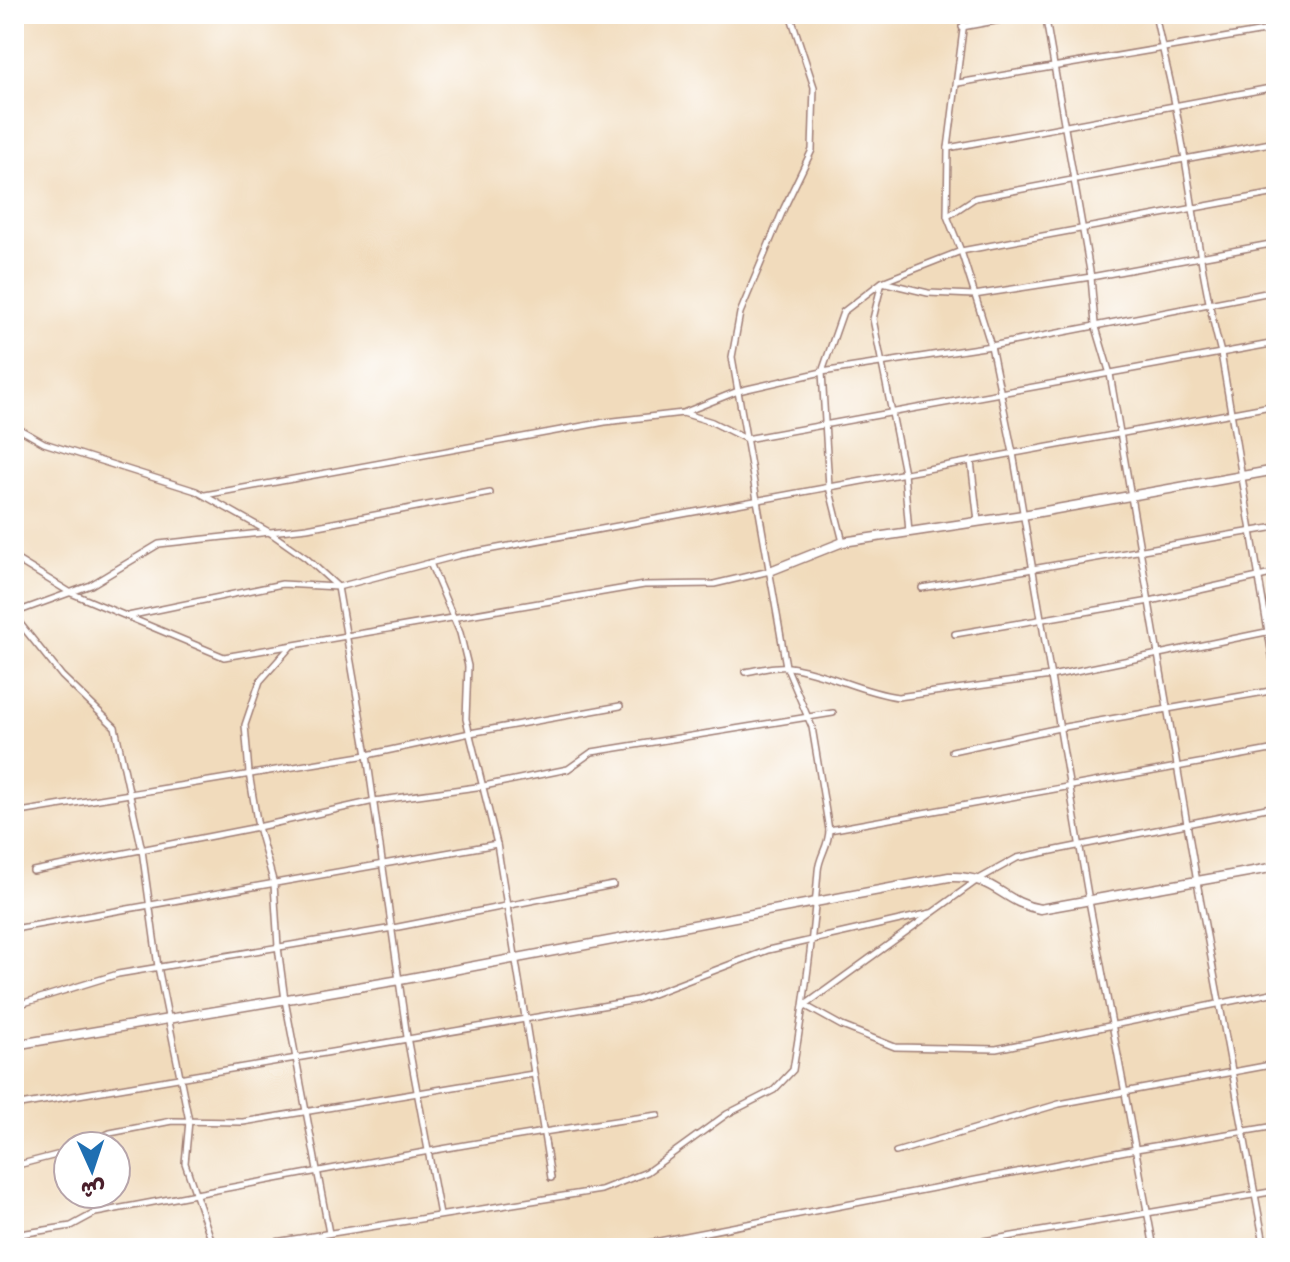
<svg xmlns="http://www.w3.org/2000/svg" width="1290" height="1262" viewBox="0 0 1290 1262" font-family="'Balsamiq Sans','Playpen Sans Arabic',sans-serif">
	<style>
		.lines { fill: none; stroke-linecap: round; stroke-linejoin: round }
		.street-casing { stroke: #9e7d74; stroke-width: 8 }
		.secondary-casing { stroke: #9e7d74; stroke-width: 11 }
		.primary-casing { stroke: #9e7d74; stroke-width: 11 }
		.street { stroke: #fff; stroke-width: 5 }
		.secondary { stroke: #fff; stroke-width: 8 }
		.primary { stroke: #fff; stroke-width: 8 }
	</style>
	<rect width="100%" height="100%" fill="#fff"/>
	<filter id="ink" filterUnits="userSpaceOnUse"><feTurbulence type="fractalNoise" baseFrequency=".0125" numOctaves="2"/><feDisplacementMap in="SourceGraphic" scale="16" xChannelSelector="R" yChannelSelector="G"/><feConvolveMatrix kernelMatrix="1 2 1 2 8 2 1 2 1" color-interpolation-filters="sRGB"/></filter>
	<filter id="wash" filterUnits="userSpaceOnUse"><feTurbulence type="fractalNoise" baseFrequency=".006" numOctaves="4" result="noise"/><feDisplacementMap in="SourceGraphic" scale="32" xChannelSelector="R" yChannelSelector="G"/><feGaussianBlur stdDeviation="1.8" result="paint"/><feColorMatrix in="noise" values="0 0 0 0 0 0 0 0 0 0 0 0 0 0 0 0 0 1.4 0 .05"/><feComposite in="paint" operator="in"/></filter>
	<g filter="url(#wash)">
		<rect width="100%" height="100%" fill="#f1dbbc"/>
	</g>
	<g filter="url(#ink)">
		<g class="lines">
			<defs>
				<g id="street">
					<path d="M965,14L948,148L947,216L961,251L991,346L1013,453L1089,901L1154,1248"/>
					<path d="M1045,14L1091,277L1095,324L1110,374L1197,882L1264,1243"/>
					<path d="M1155,14C1161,44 1169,74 1175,104C1192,187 1199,272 1221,353L1276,679"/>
					<path d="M1272,14L1271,31L1276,53"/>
					<path d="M962,27L1033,14"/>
					<path d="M958,83L1276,29"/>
					<path d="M948,148L1276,87"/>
					<path d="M948,216L975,198L1276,142"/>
					<path d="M683,413L738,391L822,372L991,346L1276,291"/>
					<path d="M14,426L44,443L196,491L269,532L306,558L338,587L367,755L407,1037L440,1215"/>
					<path d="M971,461L978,521"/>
					<path d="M205,495L605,422L683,413L712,422L746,439L1276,343"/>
					<path d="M909,532L904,473L873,319L882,282L961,251L1276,193"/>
					<path d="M843,542L829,487L822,372L843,312L882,282L928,293L974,295L1091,277L1276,243"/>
					<path d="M14,558L71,593L224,657L644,585L714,584L770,571"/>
					<path d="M430,563L460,633L468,666L466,719L497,844L551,1178"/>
					<path d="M922,588L1276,527"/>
					<path d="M14,613L91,585L159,544L307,528L490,493"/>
					<path d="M14,616L62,676L115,727L142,850L158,967L189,1121L185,1163L214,1248"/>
					<path d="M128,616L282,584L338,587L460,555L1276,405"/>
					<path d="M955,634L1150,601L1276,573"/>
					<path d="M291,646L260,681L245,725L249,773L258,827L274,884L278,947L285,1000L329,1233"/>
					<path d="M745,672C758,670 775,665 789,667C827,672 860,692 898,697L1051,676L1276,630"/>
					<path d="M952,751L1059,728L1276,690"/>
					<path d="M14,813L367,755L470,733L620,706"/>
					<path d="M829,830L1276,749"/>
					<path d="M33,871L258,827L374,801L484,786L568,769L592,752L833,713"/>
					<path d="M14,929L497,844"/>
					<path d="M804,1005L842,1026L895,1047L996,1049L1276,992"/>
					<path d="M805,1005L979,879L1017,858L1276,806"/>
					<path d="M14,1006L118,974L393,928L613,885"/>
					<path d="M14,1106L637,1000L768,950L931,913"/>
					<path d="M81,1146L110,1133L172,1121L243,1122L533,1074"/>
					<path d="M896,1152L1059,1104L1276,1064"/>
					<path d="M14,1166L68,1152"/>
					<path d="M14,1235L71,1226L95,1213C282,1178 469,1141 658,1115"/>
					<path d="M238,1248L601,1190L647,1172L727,1114L774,1090L793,1070C804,1004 813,938 818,871C819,856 829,846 829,830L812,727L786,666L732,357L740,313L784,208L812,150L814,87L790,14"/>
					<path d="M623,1248L1136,1149L1276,1126"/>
					<path d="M942,1248L1276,1191"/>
					<path d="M1238,1248L1276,1241"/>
				</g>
				<path id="secondary" d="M770,571L843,542L1023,515L1276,470"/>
				<path id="primary" d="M14,1045L400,980L949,877C996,875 1001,902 1040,909L1276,867"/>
			</defs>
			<use href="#street" class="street-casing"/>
			<use href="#secondary" class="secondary-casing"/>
			<use href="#primary" class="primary-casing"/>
			<use href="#street" class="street"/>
			<use href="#secondary" class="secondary"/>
			<use href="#primary" class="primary"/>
		</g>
	</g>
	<rect width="1290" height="1262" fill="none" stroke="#fff" stroke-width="48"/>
	<g transform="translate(92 1170) rotate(177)"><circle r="38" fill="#ffffff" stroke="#b7a5aa" stroke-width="2"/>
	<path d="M0-6L14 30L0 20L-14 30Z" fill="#1f6fb2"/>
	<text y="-12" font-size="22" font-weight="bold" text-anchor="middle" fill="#4a1f2b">ش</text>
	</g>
</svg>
